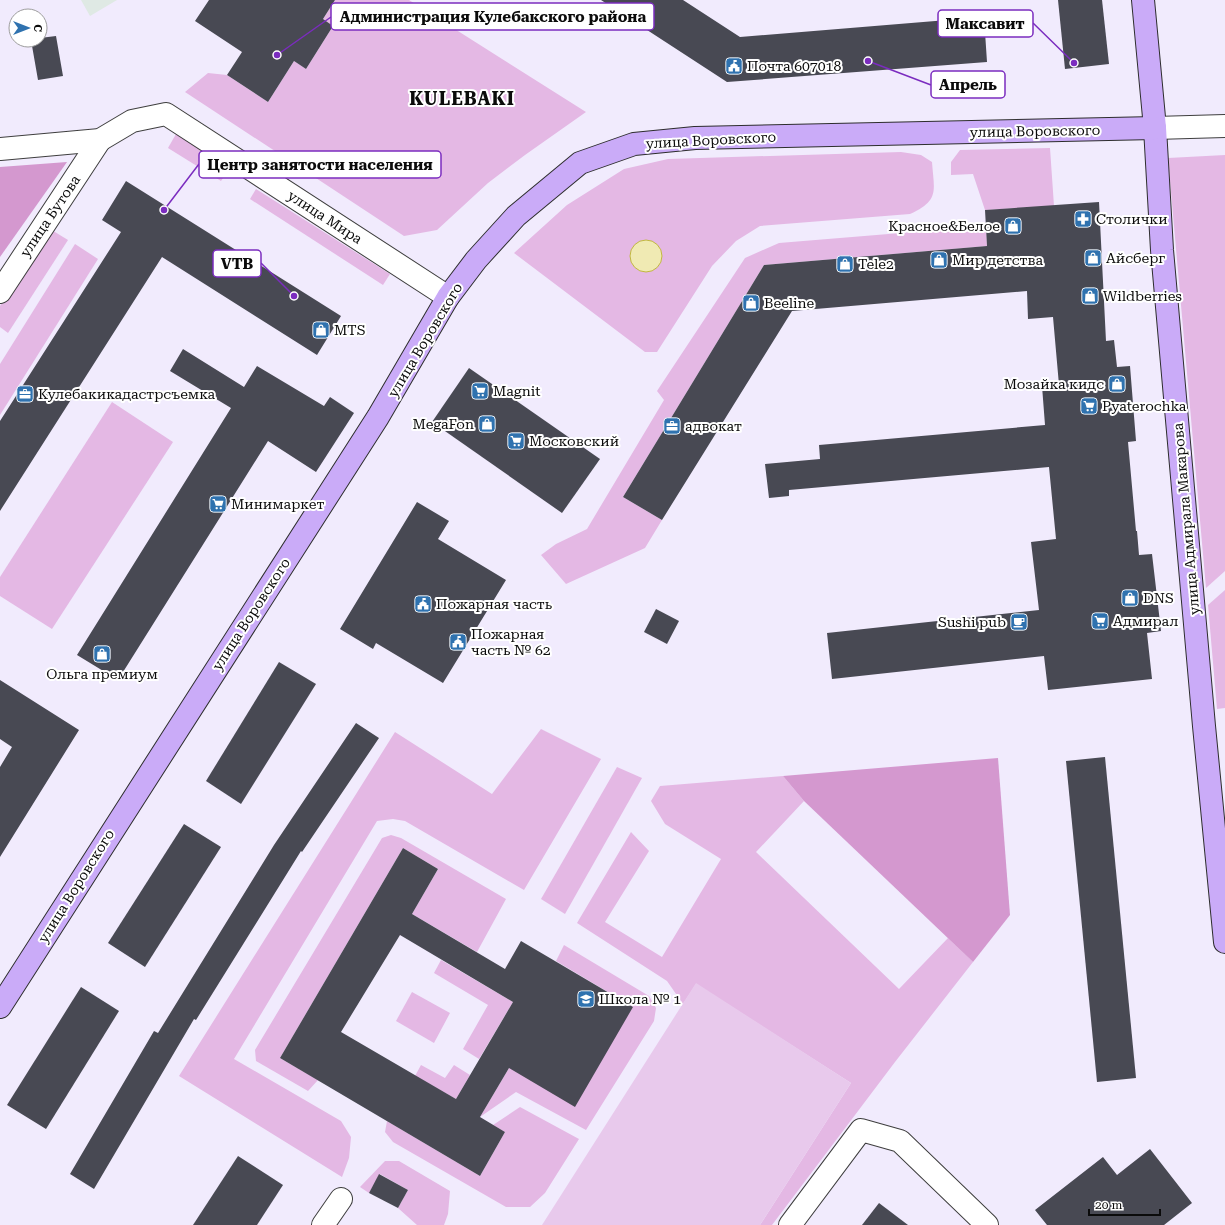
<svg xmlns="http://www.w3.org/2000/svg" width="1225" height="1225" viewBox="0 0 1225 1225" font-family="'Roboto Serif',serif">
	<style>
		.industrial { fill: #dfe9e4 }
		.green { fill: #e4b8e4 }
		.forest { fill: #d498cf }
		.pitch { fill: #e8c9ec }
		.water { fill: #f0eab3; stroke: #c1b740 }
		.building { fill: #484953; fill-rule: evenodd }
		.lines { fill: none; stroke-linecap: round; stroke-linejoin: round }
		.street-casing { stroke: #3e3e3e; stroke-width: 24 }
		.secondary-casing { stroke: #2d2d2d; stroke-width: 24 }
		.street { stroke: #fff; stroke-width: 22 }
		.secondary { stroke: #caabf8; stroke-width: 22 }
		.labels { text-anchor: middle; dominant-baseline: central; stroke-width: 4; stroke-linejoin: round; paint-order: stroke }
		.poi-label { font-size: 14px; fill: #0b0b0b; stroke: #fff; text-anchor: start }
		.street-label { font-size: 14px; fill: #0b0b0b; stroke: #fff }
		.district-label { font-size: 18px; font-weight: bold; letter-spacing: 1px; fill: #0b0b0b; stroke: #fff }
		.leader { fill: none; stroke: #7b2cbf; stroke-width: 1.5 }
		.callout-dot { fill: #7b2cbf; stroke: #fff; stroke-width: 1.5 }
		.callout { fill: #fff; stroke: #7b2cbf; stroke-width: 1.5 }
		.callout-label { font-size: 15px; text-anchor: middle; font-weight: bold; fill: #0b0b0b }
	</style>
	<rect width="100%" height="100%" fill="#f1ebfd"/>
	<path class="industrial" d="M81,0H117L90,16Z"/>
	<g class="green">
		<path d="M335,0H409L586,112L525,155L488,183L437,230L404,236L185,92L208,73L227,75L268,102L294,61L306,69L333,26L323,19Z"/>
		<path d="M176,134L230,168L221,181L168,148Z"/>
		<path d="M1050,148L1054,206L985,210L973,174L951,175V162L960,150Z"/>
		<path d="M901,152L921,155L932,162C934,191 940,200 910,214L760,226L736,241L712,266L657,352H645L514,253L567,205L624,169L668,159Z"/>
		<path d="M1225,155V571L1206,588L1168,158Z"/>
		<path d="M256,189L390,274L383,285L250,199Z"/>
		<path d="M986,226L987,246L764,265L623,497L662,520L645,548L566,584L541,555L556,544L587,529L664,400L657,391L745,258L779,243Z"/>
		<path d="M50,229L68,240L8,333L0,327V306Z"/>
		<path d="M75,244L98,259L0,415V364Z"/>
		<path d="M112,402L173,442L52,629L0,596V577Z"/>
		<path d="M1225,590V708L1217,709L1208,605Z"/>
		<path d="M541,729L601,759L524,890L405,821L393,819L377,821L234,1059L341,1121L351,1137L349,1158L342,1177L179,1076L395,732L492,794Z"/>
		<path d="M617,767L642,778L565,914L541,899Z"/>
		<path d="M783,776L804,801L756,852L899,989L948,938L973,962L895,1062L772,1225H760L851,1083L696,984L683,1004L667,981L577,923L631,832L649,851L605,922L662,957L721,859L665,824L651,801L660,786Z"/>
		<path d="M391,835L401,838L506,899L477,952L412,914L438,869L403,848L280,1058L318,1080L308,1091L256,1061L255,1050L382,838Z"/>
		<path d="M564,945L649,996L656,1008L654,1021L586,1130L516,1092L480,1117L509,1068L633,1007L556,961Z"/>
		<path d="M441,960L513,1002L479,1059L463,1049L488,1005L434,973Z"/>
		<path d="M412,992L450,1013L434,1043L396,1021Z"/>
		<path d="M421,1065L445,1078L454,1065L470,1075L456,1099L415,1076Z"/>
		<path d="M520,1107L579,1139L545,1193L530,1207H506L393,1142L385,1132L387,1121L480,1176L505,1132L493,1125Z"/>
		<path d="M385,1161H399L450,1191L448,1214L444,1225H417L398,1208L408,1190L380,1174L369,1193L360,1187Z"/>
	</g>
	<g class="forest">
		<path d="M67,162L0,257V167Z"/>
		<path d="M998,758L1010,915L973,962L804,801L783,776Z"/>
	</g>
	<path class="pitch" d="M696,983L851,1083L760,1225H542Z"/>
	<circle class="water" cx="646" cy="256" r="16"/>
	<g class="building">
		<path d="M209,0H335L323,19L333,26L306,69L294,61L268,102L227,75L242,52L195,21Z"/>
		<path d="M601,0H683L740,37L984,17L987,62L727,82Z"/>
		<path d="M1058,0H1102L1109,64L1065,69Z"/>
		<path d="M56,36L63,76L38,80L31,40H40V38Z"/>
		<path d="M126,181L341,316L317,355L162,257L0,511V421L121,232L102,220Z"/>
		<path d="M1099,202L1106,341L1114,340L1117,367L1130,366L1136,441L1128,442L1136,531H1137L1139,555L1152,554L1161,631L1147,633L1152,679L1048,690L1044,656L832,679L827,633L1039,610L1031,542L1056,539L1049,467L789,490V496L769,498L765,464L820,459L819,445L1045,425L1042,386L1059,385L1053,317L1028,319L1027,291L792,311L662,520L623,497L764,265L987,246L985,210Z"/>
		<path d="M183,349L244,387L257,366L324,406L330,397L354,413L316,472L268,441L118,680L77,655L231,408L170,371Z"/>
		<path d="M469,368L600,459L562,513L432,422Z"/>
		<path d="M417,502L449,521L438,539L506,580L443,683L376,643L373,649L340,629Z"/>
		<path d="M656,609L679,621L667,644L644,632Z"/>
		<path d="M279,662L316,684L241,804L206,781Z"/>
		<path d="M0,680L79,730L0,857V767L12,747L0,739Z"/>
		<path d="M356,723L379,738L302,852L301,851L196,1020L194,1019L94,1189L70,1174L154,1031L158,1033L274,845Z"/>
		<path d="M1105,757L1136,1078L1097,1082L1066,761Z"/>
		<path d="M184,824L221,847L145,967L108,943Z"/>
		<path d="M403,848L438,869L412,914L505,969L521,941L633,1007L575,1107L509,1068L480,1117L505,1132L480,1176L280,1058ZM400,935L513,1002L456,1099L341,1032Z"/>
		<path d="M81,987L119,1011L46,1129L7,1105Z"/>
		<path d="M1150,1149L1192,1203L1164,1225H1047L1035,1210L1103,1157L1117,1175Z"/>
		<path d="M238,1156L283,1185L257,1225H193Z"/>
		<path d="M379,1174L408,1190L398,1208L369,1193Z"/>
		<path d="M879,1203L908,1225H862Z"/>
	</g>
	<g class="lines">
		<defs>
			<g id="street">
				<path d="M1155,128L1225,126"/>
				<path d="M0,149L100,140L132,121L166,114L448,297"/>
				<path d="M0,292L100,140"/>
				<path d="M323,1225L341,1199"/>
				<path d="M790,1225L861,1130L900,1141L987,1225"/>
			</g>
			<g id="secondary">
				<path d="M1143,0L1155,128L1162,250L1204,726L1225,942"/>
				<path d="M0,1007L378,417L448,297L476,260L516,216L580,163L634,144L695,138L1155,128"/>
			</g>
		</defs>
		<use href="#street" class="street-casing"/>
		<use href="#secondary" class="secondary-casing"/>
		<use href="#street" class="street"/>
		<use href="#secondary" class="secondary"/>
	</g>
	<defs>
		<symbol id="civic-square" viewBox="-11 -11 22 22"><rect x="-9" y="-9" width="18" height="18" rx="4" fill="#2f72af" stroke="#fff"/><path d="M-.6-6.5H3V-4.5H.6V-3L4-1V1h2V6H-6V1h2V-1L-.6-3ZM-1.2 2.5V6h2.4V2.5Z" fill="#fff"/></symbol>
		<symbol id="pharmacy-square" viewBox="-11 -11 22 22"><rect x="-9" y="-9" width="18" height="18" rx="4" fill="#2f72af" stroke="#fff"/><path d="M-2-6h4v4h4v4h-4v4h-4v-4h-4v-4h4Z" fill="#fff"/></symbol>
		<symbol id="shop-square" viewBox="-11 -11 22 22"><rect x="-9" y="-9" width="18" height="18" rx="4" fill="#2f72af" stroke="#fff"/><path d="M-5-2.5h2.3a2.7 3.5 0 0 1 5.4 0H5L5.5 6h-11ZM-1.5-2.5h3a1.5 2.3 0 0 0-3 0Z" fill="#fff"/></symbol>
		<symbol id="supermarket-square" viewBox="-11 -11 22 22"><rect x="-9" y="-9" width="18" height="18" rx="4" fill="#2f72af" stroke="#fff"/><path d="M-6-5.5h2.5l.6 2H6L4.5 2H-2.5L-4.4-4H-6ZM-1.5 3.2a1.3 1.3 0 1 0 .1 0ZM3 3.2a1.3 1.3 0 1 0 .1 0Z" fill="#fff"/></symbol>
		<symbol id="office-square" viewBox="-11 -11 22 22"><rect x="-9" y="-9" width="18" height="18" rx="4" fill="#2f72af" stroke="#fff"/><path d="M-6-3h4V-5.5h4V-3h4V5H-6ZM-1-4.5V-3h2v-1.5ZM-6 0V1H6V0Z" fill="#fff"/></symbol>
		<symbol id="cafe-square" viewBox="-11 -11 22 22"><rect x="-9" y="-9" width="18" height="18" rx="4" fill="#2f72af" stroke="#fff"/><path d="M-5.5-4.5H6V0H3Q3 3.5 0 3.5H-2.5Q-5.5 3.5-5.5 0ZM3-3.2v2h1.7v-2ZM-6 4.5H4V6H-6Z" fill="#fff"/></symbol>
		<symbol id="school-square" viewBox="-11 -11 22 22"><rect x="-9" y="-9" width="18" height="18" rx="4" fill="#2f72af" stroke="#fff"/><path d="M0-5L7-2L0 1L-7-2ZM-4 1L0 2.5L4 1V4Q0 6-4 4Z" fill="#fff"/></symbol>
	</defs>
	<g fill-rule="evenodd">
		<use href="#civic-square" x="724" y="56" width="20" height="20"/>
		<use href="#pharmacy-square" x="1073" y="209" width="20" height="20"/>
		<use href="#shop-square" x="1003" y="216" width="20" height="20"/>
		<use href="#shop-square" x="1083" y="248" width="20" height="20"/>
		<use href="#shop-square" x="929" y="250" width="20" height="20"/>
		<use href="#shop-square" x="835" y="254" width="20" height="20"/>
		<use href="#shop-square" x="1080" y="286" width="20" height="20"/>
		<use href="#shop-square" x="741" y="293" width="20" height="20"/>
		<use href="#shop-square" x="311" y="320" width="20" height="20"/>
		<use href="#shop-square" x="1107" y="374" width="20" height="20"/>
		<use href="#supermarket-square" x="470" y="381" width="20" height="20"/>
		<use href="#office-square" x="15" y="384" width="20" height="20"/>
		<use href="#supermarket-square" x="1079" y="396" width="20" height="20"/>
		<use href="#shop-square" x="477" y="414" width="20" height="20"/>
		<use href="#office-square" x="662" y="416" width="20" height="20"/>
		<use href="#supermarket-square" x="506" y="431" width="20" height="20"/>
		<use href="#supermarket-square" x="208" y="494" width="20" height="20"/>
		<use href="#shop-square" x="1120" y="588" width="20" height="20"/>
		<use href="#civic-square" x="413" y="594" width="20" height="20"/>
		<use href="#supermarket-square" x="1090" y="611" width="20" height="20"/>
		<use href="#cafe-square" x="1009" y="612" width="20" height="20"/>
		<use href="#civic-square" x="448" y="632" width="20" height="20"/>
		<use href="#shop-square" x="92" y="644" width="20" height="20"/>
		<use href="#school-square" x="576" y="989" width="20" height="20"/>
	</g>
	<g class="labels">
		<g class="poi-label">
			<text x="747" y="66">Почта 607018</text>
			<text x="1096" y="219">Столички</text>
			<text x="1000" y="226" text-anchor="end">Красное&amp;Белое</text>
			<text x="1106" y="258">Айсберг</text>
			<text x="952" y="260">Мир детства</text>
			<text x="858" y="264">Tele2</text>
			<text x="1103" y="296">Wildberries</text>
			<text x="764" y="303">Beeline</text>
			<text x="334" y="330">MTS</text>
			<text x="1104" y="384" text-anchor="end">Мозайка кидс</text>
			<text x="493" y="391">Magnit</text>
			<text x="38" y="394">Кулебакикадастрсъемка</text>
			<text x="1102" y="406">Pyaterochka</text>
			<text x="474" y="424" text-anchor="end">MegaFon</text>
			<text x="685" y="426">адвокат</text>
			<text x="529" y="441">Московский</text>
			<text x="231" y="504">Минимаркет</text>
			<text x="1143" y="598">DNS</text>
			<text x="436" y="604">Пожарная часть</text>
			<text x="1113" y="621">Адмирал</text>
			<text x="1006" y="622" text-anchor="end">Sushi pub</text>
			<text x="471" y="634">Пожарная<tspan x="471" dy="16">часть № 62</tspan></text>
			<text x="102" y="674" text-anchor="middle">Ольга премиум</text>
			<text x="599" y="999">Школа № 1</text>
		</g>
		<g class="street-label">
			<text transform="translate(1035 131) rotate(-1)">улица Воровского</text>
			<text transform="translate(711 140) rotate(-3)">улица Воровского</text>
			<text transform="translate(50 216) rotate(-56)">улица Бутова</text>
			<text transform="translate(325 217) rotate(33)">улица Мира</text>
			<text transform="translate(425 340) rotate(-59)">улица Воровского</text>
			<text transform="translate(1186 519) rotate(-95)">улица Адмирала Макарова</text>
			<text transform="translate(251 614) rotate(-57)">улица Воровского</text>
			<text transform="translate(76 886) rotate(-58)">улица Воровского</text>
		</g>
		<g class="district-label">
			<text x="462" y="98">KULEBAKI</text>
		</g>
	</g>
	<path class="leader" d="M277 55L331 17M1074 63L1033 23M868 61L931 85M164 210L199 164M294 296L261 263"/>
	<g class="callout-dot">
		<circle cx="277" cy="55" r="4"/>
		<circle cx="1074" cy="63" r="4"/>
		<circle cx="868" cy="61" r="4"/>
		<circle cx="164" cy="210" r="4"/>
		<circle cx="294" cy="296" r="4"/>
	</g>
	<g class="callout">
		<rect x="331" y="3" width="323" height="27" rx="4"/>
		<rect x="938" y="10" width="95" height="27" rx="4"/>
		<rect x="931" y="71" width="74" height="27" rx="4"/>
		<rect x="199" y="151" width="242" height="27" rx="4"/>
		<rect x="213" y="250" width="48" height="27" rx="4"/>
	</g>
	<g class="callout-label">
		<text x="493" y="22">Администрация Кулебакского района</text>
		<text x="985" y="29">Максавит</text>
		<text x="968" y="90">Апрель</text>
		<text x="320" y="170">Центр занятости населения</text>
		<text x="237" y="269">VTB</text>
	</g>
	<g transform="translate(28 28) rotate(90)"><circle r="19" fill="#ffffff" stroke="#9d9d9d"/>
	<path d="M0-3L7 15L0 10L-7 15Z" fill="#2f72af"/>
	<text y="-6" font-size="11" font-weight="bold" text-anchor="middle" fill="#0b0b0b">С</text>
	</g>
	<path d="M1089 1209v6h71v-6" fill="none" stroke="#0b0b0b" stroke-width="2"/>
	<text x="1095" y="1209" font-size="12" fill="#0b0b0b" stroke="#ffffff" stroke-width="3" paint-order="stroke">20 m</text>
</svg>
